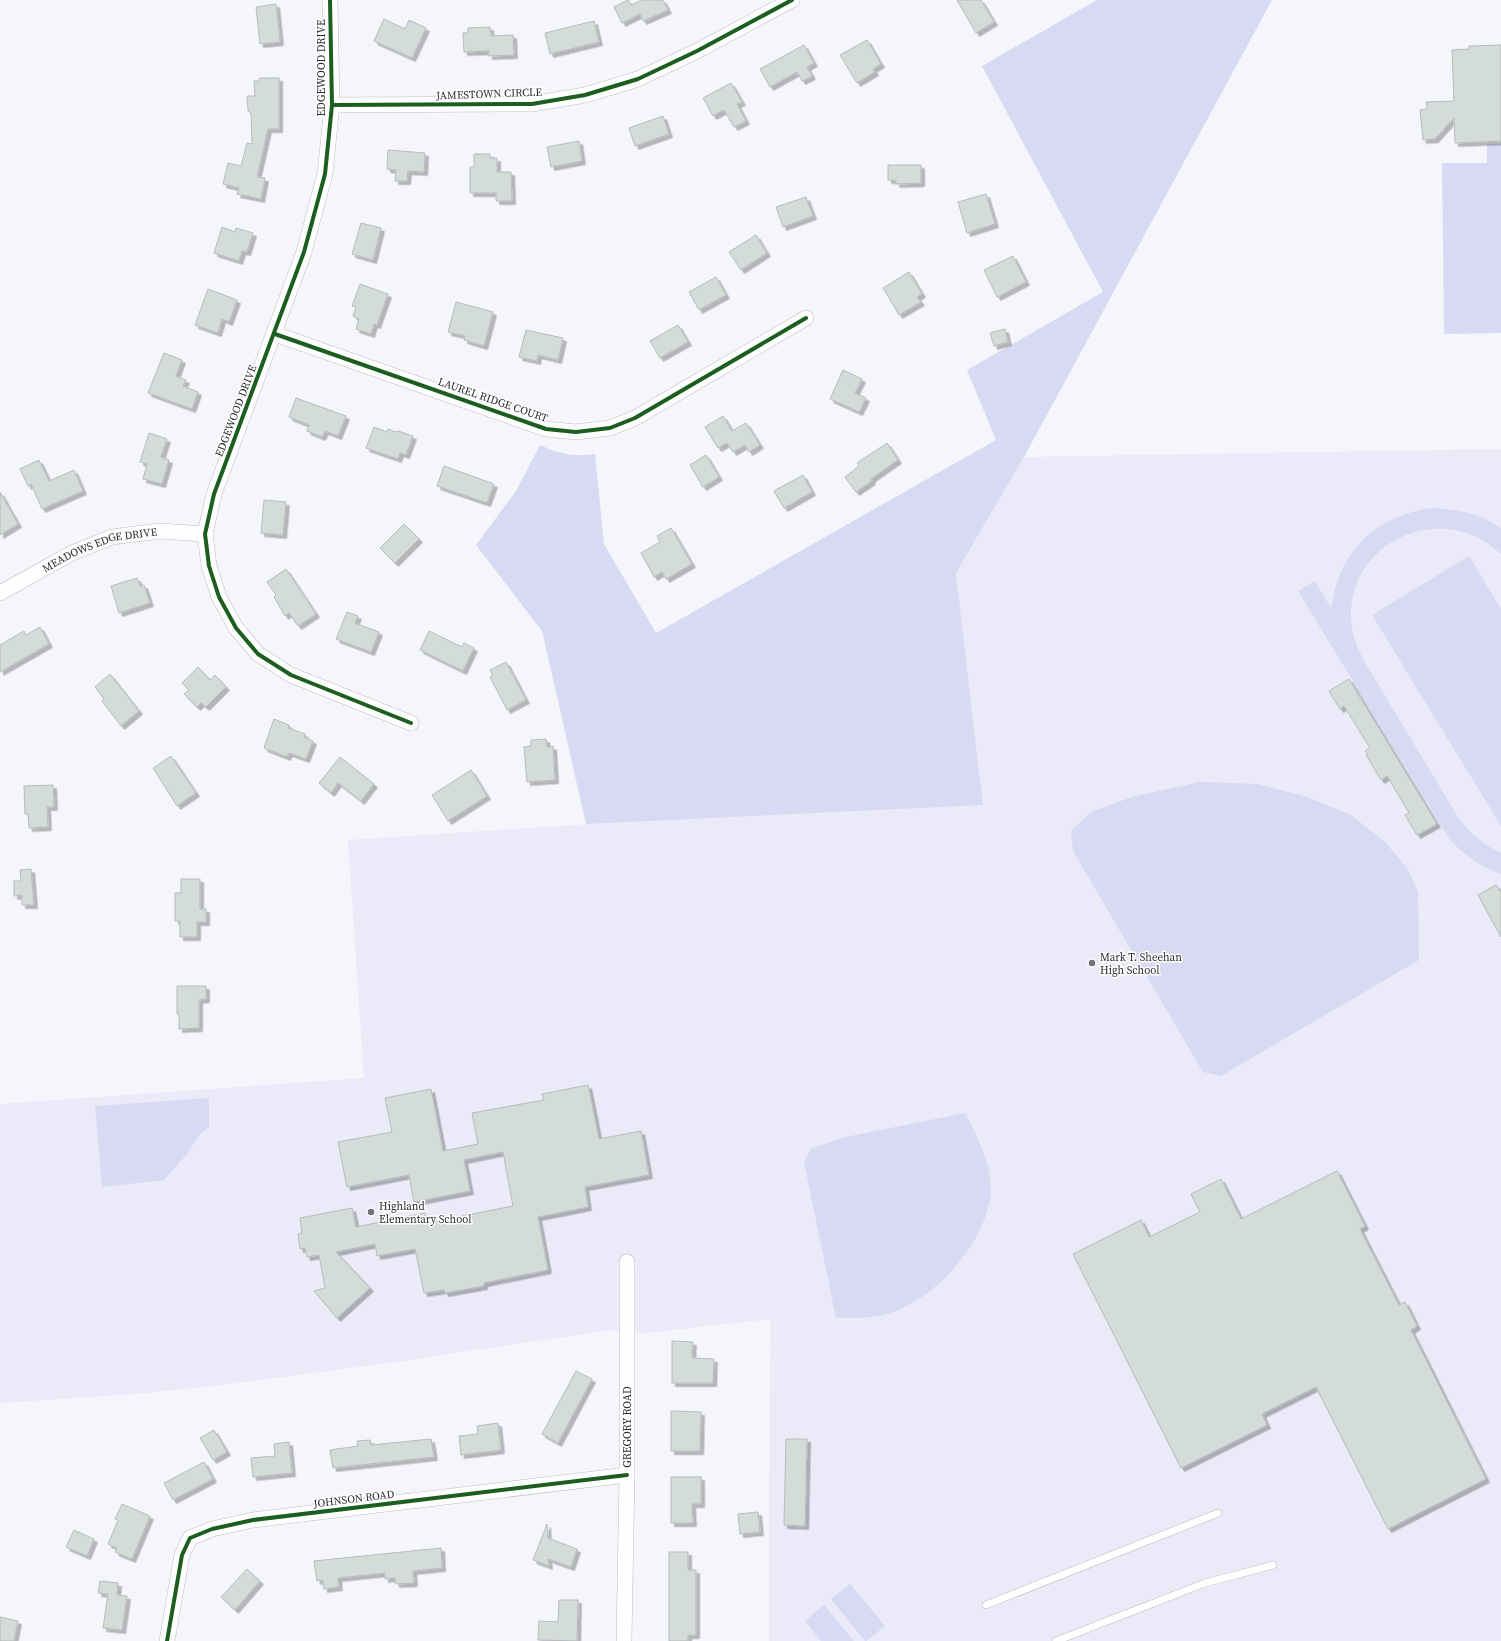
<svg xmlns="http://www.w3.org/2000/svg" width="1501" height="1641" viewBox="0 0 1501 1641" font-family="'Source Serif 4',serif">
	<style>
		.built { fill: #eaeaf8 }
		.green { fill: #d9d9f3 }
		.building { fill: #d4dcd8; stroke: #b8babc; filter: url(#shadow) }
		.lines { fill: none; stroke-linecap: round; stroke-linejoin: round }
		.lane-casing { stroke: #bdbdc2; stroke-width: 8 }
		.street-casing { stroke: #bdbdc2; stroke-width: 16 }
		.lane { stroke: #fefeff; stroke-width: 7 }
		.street { stroke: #fefeff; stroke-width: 15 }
		.cycleway-casing { stroke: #fff; stroke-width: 6 }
		.cycleway { stroke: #1b5e20; stroke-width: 4 }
		.poi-dot { fill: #727278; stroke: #fff; stroke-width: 1.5 }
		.labels { text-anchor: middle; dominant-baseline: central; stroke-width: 3; stroke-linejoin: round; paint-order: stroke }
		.street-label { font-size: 11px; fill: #2c2c31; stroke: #fff }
		.poi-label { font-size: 11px; fill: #2c2c31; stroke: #fff; text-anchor: start }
	</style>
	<defs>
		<filter id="shadow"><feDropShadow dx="3.5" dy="3.5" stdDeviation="0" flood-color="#0004"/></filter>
	</defs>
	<rect width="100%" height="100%" fill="#f5f5fc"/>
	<path class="built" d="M1501,449V1641H769L770,1319L646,1333L611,1330L403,1361L223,1385L135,1394L0,1403V1104L364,1078L348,840L651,820L983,805L956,573L1024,457Z"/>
	<g class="green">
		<path d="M1097,0H1272L1024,457L956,573L983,805L586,824L542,631L476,545L516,491L540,445C558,454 575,457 595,454L604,544L656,633L996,440L967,370L1103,292L982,66Z"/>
		<path d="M1487,144H1501V333L1444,334L1442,163H1487Z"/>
		<path d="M1430,508C1456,509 1480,513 1501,528V554C1445,500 1350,538 1351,617C1351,633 1357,647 1364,661L1458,817C1470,833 1483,845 1501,853V874C1480,867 1465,855 1450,840L1298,591L1315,581L1331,608C1334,596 1335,585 1340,575C1356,535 1390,515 1430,508Z"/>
		<path d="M1469,556L1501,609V826L1372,615Z"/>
		<path d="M1199,782L1258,784L1307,797L1351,815L1383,840L1407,868L1418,892L1419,960L1221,1076L1203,1072L1073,851L1071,831L1091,812L1132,797Z"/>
		<path d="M209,1098V1127L199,1135L187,1154L164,1180L102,1187L95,1106Z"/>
		<path d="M965,1113C978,1137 990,1162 991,1189C991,1194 990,1200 989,1204C979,1249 936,1296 893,1312C875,1319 856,1318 836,1318L804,1162L811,1149L841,1138Z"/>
		<path d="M850,1584L885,1626L866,1641H865L831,1599Z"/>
		<path d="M824,1605L854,1641H821L805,1621Z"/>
	</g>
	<g class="building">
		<path d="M628,0L631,5L642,0H663L668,10L643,21L640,14L622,23L614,7Z"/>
		<path d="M957,0H981L994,22L976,33Z"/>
		<path d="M276,4L280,42L260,44L256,7Z"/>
		<path d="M384,19L405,29L409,20L426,28L412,58L374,41Z"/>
		<path d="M594,21L599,42L550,54L545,33Z"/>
		<path d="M490,27L491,36L513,35L514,55L489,56V51L464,52L463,33H468V28Z"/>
		<path d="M867,40L881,64L873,69L875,72L857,83L840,55Z"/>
		<path d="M804,45L814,63L807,67L812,76L802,81L797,72L770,87L760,69Z"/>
		<path d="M1501,45V141L1455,143L1454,118L1435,139L1423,140L1420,110L1427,109L1426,102L1454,101L1452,50L1469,49V46Z"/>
		<path d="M260,78H279V129H268L257,177L265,178L261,199L237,194L239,188L223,184L228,163L241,166L247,143L252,144L251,113L248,111L247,96H255L254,81H258Z"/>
		<path d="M731,83L742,102L737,104L746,121L734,127L724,110L713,116L703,98Z"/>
		<path d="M663,116L669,134L635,146L629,128Z"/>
		<path d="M579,141L582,161L551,167L547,147Z"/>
		<path d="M388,150L425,153L424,172L408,171L407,181H395L396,170L387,169Z"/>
		<path d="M474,154H490V158H497V172H511L512,201H496V193H470V167H474Z"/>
		<path d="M888,165H921V183L896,184V180H888Z"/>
		<path d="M986,194L995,224L967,233L958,202Z"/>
		<path d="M806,197L813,216L783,227L776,207Z"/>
		<path d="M361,223L381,228L373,260L352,254Z"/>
		<path d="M222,227L235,232L236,228L253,233L247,252L242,251L239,261L214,253Z"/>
		<path d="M756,235L767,253L741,270L729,252Z"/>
		<path d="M1013,256L1026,282L997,297L984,270Z"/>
		<path d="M909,272L922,294L917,297L921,302L899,315L883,288Z"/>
		<path d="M716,277L726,295L699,310L689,292Z"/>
		<path d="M360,284L388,294L377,325L374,324L371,334L356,329L359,319L353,316L356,307L352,306Z"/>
		<path d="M208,289L237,300L229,322L222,319L218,333L195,325Z"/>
		<path d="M456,302L493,312L484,346L464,340L465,336L448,332Z"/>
		<path d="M678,325L688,342L660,358L650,341Z"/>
		<path d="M1005,329L1008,342L994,346L990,333Z"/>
		<path d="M526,330L563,338L558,360L538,355L537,361L519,357Z"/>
		<path d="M164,353L182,360L176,376L186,380L183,386L198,392L192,409L148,393Z"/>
		<path d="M843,370L862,379L855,393L866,398L859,412L830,399Z"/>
		<path d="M296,398L346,416L338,436L325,431L322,437L307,431L309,425L289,417Z"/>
		<path d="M723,416L732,431L746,423L760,445L749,452L745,445L733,452L727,443L718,448L705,427Z"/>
		<path d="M374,427L387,432L388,429L396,432L398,431L413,436L406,455L400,453L398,459L366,448Z"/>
		<path d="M149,433L167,439L161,457L169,460L162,484L143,479L147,464L140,462Z"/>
		<path d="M887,443L898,460L871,479L872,481L856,492L845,477L859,466L857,463Z"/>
		<path d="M706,455L719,477L703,487L690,465Z"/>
		<path d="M39,460L49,481L74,470L83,491L42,509L31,484L28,486L20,469Z"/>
		<path d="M444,466L494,484L487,503L437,486Z"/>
		<path d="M803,475L812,492L784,508L774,491Z"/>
		<path d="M0,492L18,524L0,535Z"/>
		<path d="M264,500L286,502L283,535L261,533Z"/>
		<path d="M404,524L419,539L395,563L380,548Z"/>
		<path d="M671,528L692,564L666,579L662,572L654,577L641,553L660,542L657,536Z"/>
		<path d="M286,569L316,614L298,626L289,613L285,616L274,597L276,595L267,582Z"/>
		<path d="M137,578L140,586L144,585L150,603L119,613L111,586Z"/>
		<path d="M347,612L358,616L355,623L379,632L371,652L336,639Z"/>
		<path d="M40,627L49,644L0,672V645L24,631L26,635Z"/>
		<path d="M429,631L462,647L464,643L474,648L463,671L420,650Z"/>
		<path d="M506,662L526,700L507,710L490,677L493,675L490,670Z"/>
		<path d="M198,667L210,680L215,675L226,687L206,707L201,703L197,707L184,694L189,690L182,683Z"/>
		<path d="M110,674L139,711L121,726L102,701L104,699L95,687Z"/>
		<path d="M1349,679L1437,824L1417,835L1405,815L1409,813L1387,776L1381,780L1366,755L1368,754L1365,751L1370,748L1344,706L1340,709L1329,691Z"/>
		<path d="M274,719L289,725L288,728L305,734L304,737L313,741L306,759L289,753L287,757L264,748Z"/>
		<path d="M546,739L547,747L553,746L555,780L527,782L524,747L531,746V740Z"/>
		<path d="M171,756L196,793L177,806L153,768Z"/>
		<path d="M340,757L374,784L361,801L338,783L331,793L319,783Z"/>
		<path d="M471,770L487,796L448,821L432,795Z"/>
		<path d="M53,785L54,807H47L48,827L29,828L28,814H25L24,786Z"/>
		<path d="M31,869L34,905H22V895L14,896V881H21L20,870Z"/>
		<path d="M181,879H200V909H206V922H197V937H180V921H175V893H181Z"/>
		<path d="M1496,885L1501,893V937L1478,895Z"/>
		<path d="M177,986H206V999L199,1000V1028L179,1029V1015L177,1014Z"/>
		<path d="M588,1085L599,1139L641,1131L649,1175L585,1187L588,1207L538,1217L548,1270L484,1283V1286L445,1293L444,1290L424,1293L415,1249L377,1256L375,1244L336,1252L370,1288L337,1318L314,1291L325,1288L319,1255L307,1257L305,1248L300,1249L298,1234L302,1233L300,1218L352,1208L356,1227L425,1213L427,1223L513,1206L503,1152L464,1160L470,1191L414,1202L409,1175L347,1187L338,1142L392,1132L385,1098L431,1089L443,1151L478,1144L472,1113L544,1100L542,1094Z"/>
		<path d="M1337,1171L1365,1226L1360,1229L1399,1305L1405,1302L1417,1326L1411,1330L1486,1479L1388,1529L1316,1387L1262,1414L1267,1425L1181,1468L1073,1254L1141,1220L1149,1237L1200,1212L1191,1194L1221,1179L1241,1219Z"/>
		<path d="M672,1341L693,1342L692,1358L714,1359L713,1383H672Z"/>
		<path d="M576,1371L592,1379L558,1443L542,1434Z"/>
		<path d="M671,1411L701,1412L700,1451H671Z"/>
		<path d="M498,1423L501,1450L461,1455L459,1436L478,1434L477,1426Z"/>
		<path d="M214,1430L227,1452L213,1460L200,1438Z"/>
		<path d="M431,1439L434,1457L333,1468L330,1450L358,1446L357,1441L370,1440L371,1445Z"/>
		<path d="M786,1439H807L805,1526L784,1525Z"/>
		<path d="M289,1442L292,1473L253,1477L251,1458L275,1456L274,1444Z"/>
		<path d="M204,1462L213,1479L173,1500L164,1483Z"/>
		<path d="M671,1477H701V1504H692L693,1523H671Z"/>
		<path d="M122,1504L150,1516L132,1559L115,1552L117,1548L108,1544L118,1520L115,1519Z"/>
		<path d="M758,1512L760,1532L740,1534L738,1514Z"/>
		<path d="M547,1524L548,1538L577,1549L571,1567L548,1559L549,1566L533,1560Z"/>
		<path d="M74,1530L94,1539L87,1556L66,1547Z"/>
		<path d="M441,1548L442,1568L413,1571L414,1583L396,1584L395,1578L385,1579V1573L338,1578L339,1587L324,1589L323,1580L317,1581L314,1561Z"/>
		<path d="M669,1552H688V1570H696V1635H688V1641H669Z"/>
		<path d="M247,1569L260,1581L235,1610L221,1597Z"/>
		<path d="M100,1581L118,1583L117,1595L127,1596L122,1630L103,1628L108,1594L98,1593Z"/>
		<path d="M559,1600H578L577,1641L538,1640L539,1621L558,1622Z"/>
		<path d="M0,1617L18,1621L14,1641H0Z"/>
	</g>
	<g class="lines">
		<defs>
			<g id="lane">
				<path d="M986,1605L1218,1513"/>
				<path d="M1056,1641L1205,1583L1273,1565"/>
			</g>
			<g id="street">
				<path d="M330,0L332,105L325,174L304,252L214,494L205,534L209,566L219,597L236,628L258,654L291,675L411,723"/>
				<path d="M332,105L532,104L585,95L638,79L697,51L792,0"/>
				<path d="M275,334L546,429L576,432L610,428L635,418L806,318"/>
				<path id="s1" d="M0,593L72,553L112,537L160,531L205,534"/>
				<path d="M167,1641L182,1555L190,1538L212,1529L253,1520L627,1475"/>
				<path d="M624,1641L627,1475V1262"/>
			</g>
		</defs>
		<use href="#lane" class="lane-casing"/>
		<use href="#street" class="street-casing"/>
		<use href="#lane" class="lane"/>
		<use href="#street" class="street"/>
		<defs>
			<g id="cycleway">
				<path d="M330,0L332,105L325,174L304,252L214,494L205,534L209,566L219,597L236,628L258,654L291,675L411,723"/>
				<path d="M332,105L532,104L585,95L638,79L697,51L792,0"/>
				<path d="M275,334L546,429L576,432L610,428L635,418L806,318"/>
				<path d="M167,1641L182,1555L190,1538L212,1529L253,1520L627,1475"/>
			</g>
		</defs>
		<use href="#cycleway" class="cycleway-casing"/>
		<use href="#cycleway" class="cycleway"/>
	</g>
	<g class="poi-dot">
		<circle cx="1092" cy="963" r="4"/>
		<circle cx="371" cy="1212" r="4"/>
	</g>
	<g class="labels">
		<g class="street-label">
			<text transform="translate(321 68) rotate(-90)">EDGEWOOD DRIVE</text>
			<text transform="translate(489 94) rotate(-2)">JAMESTOWN CIRCLE</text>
			<text transform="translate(493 400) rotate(19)">LAUREL RIDGE COURT</text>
			<text transform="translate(236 411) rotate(-69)">EDGEWOOD DRIVE</text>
			<text stroke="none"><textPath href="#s1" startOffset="110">MEADOWS EDGE DRIVE</textPath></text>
			<text transform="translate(627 1427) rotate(-90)">GREGORY ROAD</text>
			<text transform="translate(354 1499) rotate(-7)">JOHNSON ROAD</text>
		</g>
		<g class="poi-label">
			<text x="1100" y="957">Mark T. Sheehan<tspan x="1100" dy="13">High School</tspan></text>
			<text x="379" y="1206">Highland<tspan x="379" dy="13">Elementary School</tspan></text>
		</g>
	</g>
</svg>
